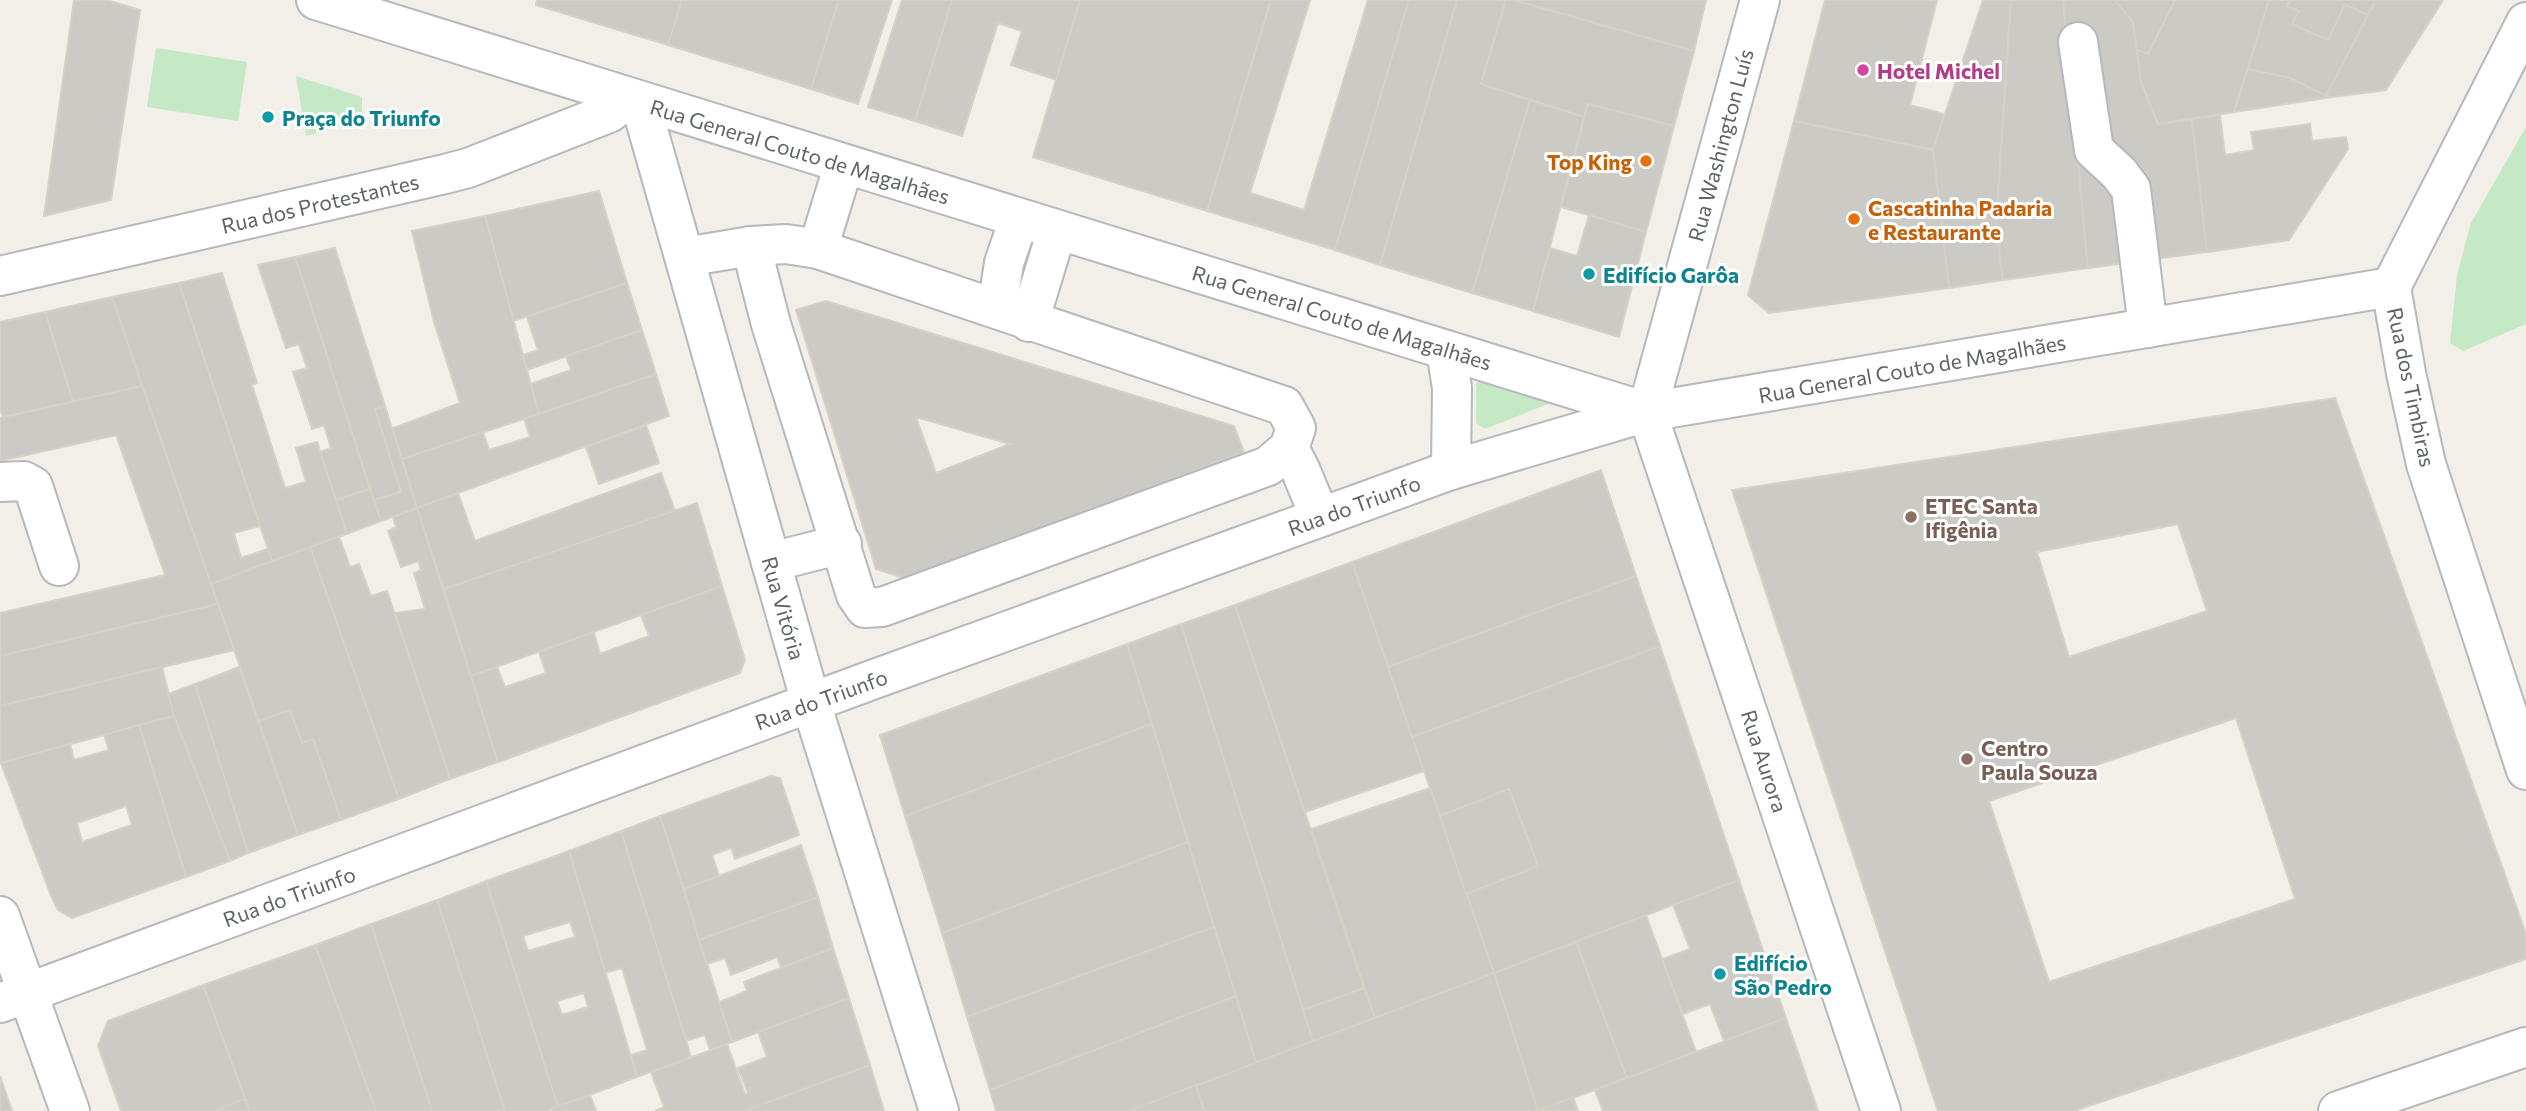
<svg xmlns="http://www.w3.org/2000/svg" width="2526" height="1111" viewBox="0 0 2526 1111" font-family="Commissioner,sans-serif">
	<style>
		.green { fill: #c5e8c5 }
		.building { fill: #cccac5; stroke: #d6d1c6; stroke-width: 2; fill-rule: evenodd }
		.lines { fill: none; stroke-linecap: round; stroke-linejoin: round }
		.minor-casing { stroke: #b5b8bc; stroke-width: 42 }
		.minor { stroke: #fff; stroke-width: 38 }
		.hotel-dot { fill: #d1479c; stroke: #fff; stroke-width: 2.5 }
		.culture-dot { fill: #0f9aa8; stroke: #fff; stroke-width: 2.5 }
		.food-dot { fill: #e8710a; stroke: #fff; stroke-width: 2.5 }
		.education-dot { fill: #8d6e63; stroke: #fff; stroke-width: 2.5 }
		.labels { text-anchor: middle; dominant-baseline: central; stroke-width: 6; stroke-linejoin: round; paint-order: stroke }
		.hotel-label { font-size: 21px; font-weight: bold; fill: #b23c85; stroke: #fff; text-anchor: start }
		.culture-label { font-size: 21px; font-weight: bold; fill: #0d838f; stroke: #fff; text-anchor: start }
		.street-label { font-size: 21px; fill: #5f6368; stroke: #fff }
		.food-label { font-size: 21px; font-weight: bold; fill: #c56008; stroke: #fff; text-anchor: end }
		.education-label { font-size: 21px; font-weight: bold; fill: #785e54; stroke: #fff; text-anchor: start }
	</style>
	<rect width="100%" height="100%" fill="#f1efe8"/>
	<g class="green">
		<path d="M156,48L247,62L238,121L147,107Z"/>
		<path d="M296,76L362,97V120L306,136Z"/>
		<path d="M2526,127V324L2463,351L2450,343L2457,275L2471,223Z"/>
		<path d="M1482,379L1549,401L1548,404L1485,429L1476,423V384Z"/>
	</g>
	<g class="building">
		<path d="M74,0H107L140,10L111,200L44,216Z"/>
		<path d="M537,0H682L668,45L536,5Z"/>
		<path d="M682,0H839L811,89L668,45Z"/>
		<path d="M839,0H892L858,104L811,89Z"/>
		<path d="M902,0H952L915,121L868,107Z"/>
		<path d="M952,0H1080L1057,80L1011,65L1022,31L998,23L962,136L915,121Z"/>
		<path d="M1080,0H1271L1207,211L1033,157Z"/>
		<path d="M1271,0H1310L1250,193L1304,210L1368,0H1409L1335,250L1207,211Z"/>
		<path d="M1409,0H1457L1380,265L1335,250Z"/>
		<path d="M1457,0H1506L1481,84L1530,100L1472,293L1380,265Z"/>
		<path d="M1506,0H1514L1694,51L1674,126L1588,104L1584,117L1481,84Z"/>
		<path d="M1514,0H1706L1694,51Z"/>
		<path d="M1825,0H1937L1910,105L1944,114L1933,150L1794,121Z"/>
		<path d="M1983,0H2011L1996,225L2003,280L1949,288L1933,150Z"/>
		<path d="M2011,0H2063L2088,268L2003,280L1996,225Z"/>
		<path d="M2063,0H2115L2133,22L2141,82L2158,124L2192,119L2207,252L2088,268Z"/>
		<path d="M2115,0H2175L2148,54L2137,50L2133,22Z"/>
		<path d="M2175,0H2269L2234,112L2158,124L2141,82L2137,50L2148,54Z"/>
		<path d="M2269,0H2290L2287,6L2299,11L2292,24L2328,40L2345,4L2368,15L2327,96L2290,78L2248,69Z"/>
		<path d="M2290,0H2376L2368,15L2345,4L2328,40L2292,24L2299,11L2287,6Z"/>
		<path d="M2376,0H2443L2386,90L2325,98Z"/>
		<path d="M2248,69L2290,78L2327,96L2325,98L2234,112Z"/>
		<path d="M1530,100L1584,117L1533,311L1472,293Z"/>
		<path d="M1588,104L1674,126L1646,232L1561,207Z"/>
		<path d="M2220,115L2225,155L2254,150L2251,132L2310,124L2312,141L2346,137L2348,149L2289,240L2207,252L2192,119Z"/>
		<path d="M1794,121L1933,150L1949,288L1769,313L1750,297L1748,295Z"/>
		<path d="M599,191L627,283L513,321L485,216Z"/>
		<path d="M1589,215L1646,232L1619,337L1533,311L1550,248L1577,256Z"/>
		<path d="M485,216L539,414L402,459L393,428L460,403L434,322L412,231Z"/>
		<path d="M335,248L385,406L375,409L401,492L374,500L295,257Z"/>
		<path d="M295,257L370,489L336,500L320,452L331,448L324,425L312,429L293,372L307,368L299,344L286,348L258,265Z"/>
		<path d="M222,273L257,383L252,385L285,488L306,482L296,448L317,442L347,534L272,561L179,283Z"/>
		<path d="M179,283L260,526L234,533L241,558L268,549L272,561L211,584L112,297Z"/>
		<path d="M627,283L642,330L527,370L523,355L538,350L527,317Z"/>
		<path d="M112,297L142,386L73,402L45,312Z"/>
		<path d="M826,301L1234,426L1244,452L907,579L876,569L796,310ZM916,417L1010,444L936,473Z"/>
		<path d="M45,312L73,402L3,417L0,409V322Z"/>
		<path d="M642,330L656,374L539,414L531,384L571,370L566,356Z"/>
		<path d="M656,374L669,416L417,508L402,459L483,432L489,450L530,437L524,419Z"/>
		<path d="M142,386L218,604L0,656V613L165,575L116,435L0,461V418Z"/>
		<path d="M2335,398L2526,934V959L2074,1111H1938L1732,490ZM2178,524L2207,611L2069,657L2037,552ZM2236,718L2295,899L2049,982L1989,801Z"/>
		<path d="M385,406L417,508L381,521L374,500L401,492L375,409Z"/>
		<path d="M646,425L659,463L599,484L586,447Z"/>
		<path d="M1601,470L1636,576L1388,667L1352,562Z"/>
		<path d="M661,473L675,511L444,589L417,508L458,493L475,541Z"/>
		<path d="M370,489L381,521L347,534L336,500Z"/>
		<path d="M697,503L722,586L471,676L444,589Z"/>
		<path d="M417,508L498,762L450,779L395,613L425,609L414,573L421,570L418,561L401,567L388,531L396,527L393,517Z"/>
		<path d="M339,536L350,567L359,564L371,596L387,591L450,779L399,799L310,547Z"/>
		<path d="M310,547L399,799L341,820L313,739L302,743L290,710L259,721L211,584Z"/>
		<path d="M1352,562L1424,771L1305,812L1235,605Z"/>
		<path d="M1636,576L1660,646L1412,737L1388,667Z"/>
		<path d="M722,586L745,660L740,673L498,762L471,676L497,667L505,687L546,673L539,652L594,632L600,654L649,636L641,615Z"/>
		<path d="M218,604L234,650L0,706V656Z"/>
		<path d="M1235,605L1364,988L1303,1010L1181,624Z"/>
		<path d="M1181,624L1313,1041L1256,1063L1127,644Z"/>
		<path d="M1127,644L1152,724L905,816L880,735Z"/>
		<path d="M1660,646L1739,880L1494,973L1466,894L1538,866L1509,789L1440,816L1412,737Z"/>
		<path d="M162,667L174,716L1,763L0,706Z"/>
		<path d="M239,667L298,835L248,853L195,684Z"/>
		<path d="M195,684L248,853L230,861L174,716L168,694Z"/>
		<path d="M290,710L302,743L313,739L341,820L298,835L259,721Z"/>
		<path d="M174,716L230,861L186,877L139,725Z"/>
		<path d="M1152,724L1188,842L942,933L905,816Z"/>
		<path d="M139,725L186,877L72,918L58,910L52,898L1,763L70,744L74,760L109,750L104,735ZM126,806L132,825L82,842L77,823Z"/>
		<path d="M771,776L780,778L799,835L735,859L731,848L712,855L719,876L684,889L660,816Z"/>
		<path d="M1430,788L1494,973L1375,1018L1311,829Z"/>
		<path d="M1509,789L1538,866L1466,894L1440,816Z"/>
		<path d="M660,816L732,1042L710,1050L705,1035L685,1041L621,831Z"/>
		<path d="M621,831L691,1057L637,1077L631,1055L647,1050L622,968L605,973L569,851Z"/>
		<path d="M1188,842L1214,927L967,1017L942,933Z"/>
		<path d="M801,845L818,897L699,940L684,889Z"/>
		<path d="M569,851L637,1077L558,1107L486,881ZM570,922L575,937L528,951L523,936ZM584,993L588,1007L562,1015L557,1001Z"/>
		<path d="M1739,880L1786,1018L1724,1041L1710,1004L1683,1014L1662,959L1690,949L1673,905Z"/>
		<path d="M486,881L558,1107L545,1111H505L437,900Z"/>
		<path d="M818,897L833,948L781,968L777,957L731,975L725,958L707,964L699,940Z"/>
		<path d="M437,900L505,1111H432L371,924Z"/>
		<path d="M1646,915L1696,1052L1627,1078L1576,942Z"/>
		<path d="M371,924L432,1111H376L315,945Z"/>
		<path d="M1214,927L1236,996L990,1090L967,1017Z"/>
		<path d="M1576,942L1627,1078L1538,1111L1494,973Z"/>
		<path d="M315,945L376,1111H250L203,985Z"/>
		<path d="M833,948L849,998L732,1042L719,1002L747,991L744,982Z"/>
		<path d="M1494,973L1538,1111H1204L1196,1085Z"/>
		<path d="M203,985L245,1099L214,1111H121L98,1046L108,1021Z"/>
		<path d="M1364,988L1375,1018L1313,1041L1303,1010Z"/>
		<path d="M1236,996L1256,1063L1129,1111H996L990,1090Z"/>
		<path d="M849,998L870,1065L744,1111H655L664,1107L651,1072L727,1044L745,1094L748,1093L738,1068L767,1057L758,1032Z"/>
		<path d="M1786,1018L1818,1111H1603L1595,1090Z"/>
		<path d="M870,1065L884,1111H744Z"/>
		<path d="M0,1076L9,1102L12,1111H0Z"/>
		<path d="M1196,1085L1204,1111H1129Z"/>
		<path d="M590,1095L596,1111H553L552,1108Z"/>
		<path d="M1573,1097L1578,1111H1538Z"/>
		<path d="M245,1099L250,1111H214Z"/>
	</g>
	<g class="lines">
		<defs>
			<g id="minor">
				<path d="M316,0L1647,412L2391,287"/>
				<path d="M2526,22L2391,287L2406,373L2426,464L2526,770"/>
				<path d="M2078,42L2094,150L2119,173L2131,189L2148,328"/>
				<path d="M640,102L811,703L939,1111"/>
				<path d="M786,244L818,249L1284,406L1296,428L1289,448L1268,466L882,607L865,608L856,595L771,324L751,246Z"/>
				<path d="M818,249L844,164"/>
				<path d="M685,257L751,246"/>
				<path d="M0,276L445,174L468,168L609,113L628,98"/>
				<path d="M997,309L1004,263L1019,219"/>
				<path d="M1029,322L1057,230"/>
				<path d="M1446,350L1452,388L1451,470"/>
				<path d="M1647,412L1881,1111"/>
				<path d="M1647,412L1760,0"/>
				<path d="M1289,448L1300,469L1320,517"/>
				<path d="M0,482L24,481L33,486L59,566"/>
				<path d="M771,562L842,544"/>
				<path d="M0,916L70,1111"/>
				<path d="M0,1003L869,681L1451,470L1647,412"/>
				<path d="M2338,1111L2526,1047"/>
			</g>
		</defs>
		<use href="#minor" class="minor-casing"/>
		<use href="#minor" class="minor"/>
	</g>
	<circle class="hotel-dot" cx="1863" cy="70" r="7"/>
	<g class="culture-dot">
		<circle cx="268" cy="117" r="7"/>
		<circle cx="1589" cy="274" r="7"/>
		<circle cx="1720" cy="974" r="7"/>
	</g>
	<g class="food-dot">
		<circle cx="1646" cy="161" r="7"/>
		<circle cx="1854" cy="219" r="7"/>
	</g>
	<g class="education-dot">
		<circle cx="1911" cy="517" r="7"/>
		<circle cx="1967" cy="759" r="7"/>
	</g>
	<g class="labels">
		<g class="hotel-label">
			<text x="1877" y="70">Hotel Michel</text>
		</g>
		<g class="culture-label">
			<text x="282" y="117">Praça do Triunfo</text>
			<text x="1603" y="274">Edifício Garôa</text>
			<text x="1734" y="962">Edifício<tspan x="1734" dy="24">São Pedro</tspan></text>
		</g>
		<g class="street-label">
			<text transform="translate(1720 145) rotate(-75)">Rua Washington Luís</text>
			<text transform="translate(800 151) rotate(17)">Rua General Couto de Magalhães</text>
			<text transform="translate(320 203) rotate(-13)">Rua dos Protestantes</text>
			<text transform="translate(1342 317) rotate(17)">Rua General Couto de Magalhães</text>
			<text transform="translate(1912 368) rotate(-10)">Rua General Couto de Magalhães</text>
			<text transform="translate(2412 387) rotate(78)">Rua dos Timbiras</text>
			<text transform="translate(1354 505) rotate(-20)">Rua do Triunfo</text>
			<text transform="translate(784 608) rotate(74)">Rua Vitória</text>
			<text transform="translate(821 699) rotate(-20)">Rua do Triunfo</text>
			<text transform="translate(1765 761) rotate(72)">Rua Aurora</text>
			<text transform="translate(289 896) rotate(-20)">Rua do Triunfo</text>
		</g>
		<g class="food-label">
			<text x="1632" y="161">Top King</text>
			<text x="1868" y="207" text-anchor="start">Cascatinha Padaria<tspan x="1868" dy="24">e Restaurante</tspan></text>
		</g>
		<g class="education-label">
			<text x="1925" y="505">ETEC Santa<tspan x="1925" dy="24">Ifigênia</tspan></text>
			<text x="1981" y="747">Centro<tspan x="1981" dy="24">Paula Souza</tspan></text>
		</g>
	</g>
</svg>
